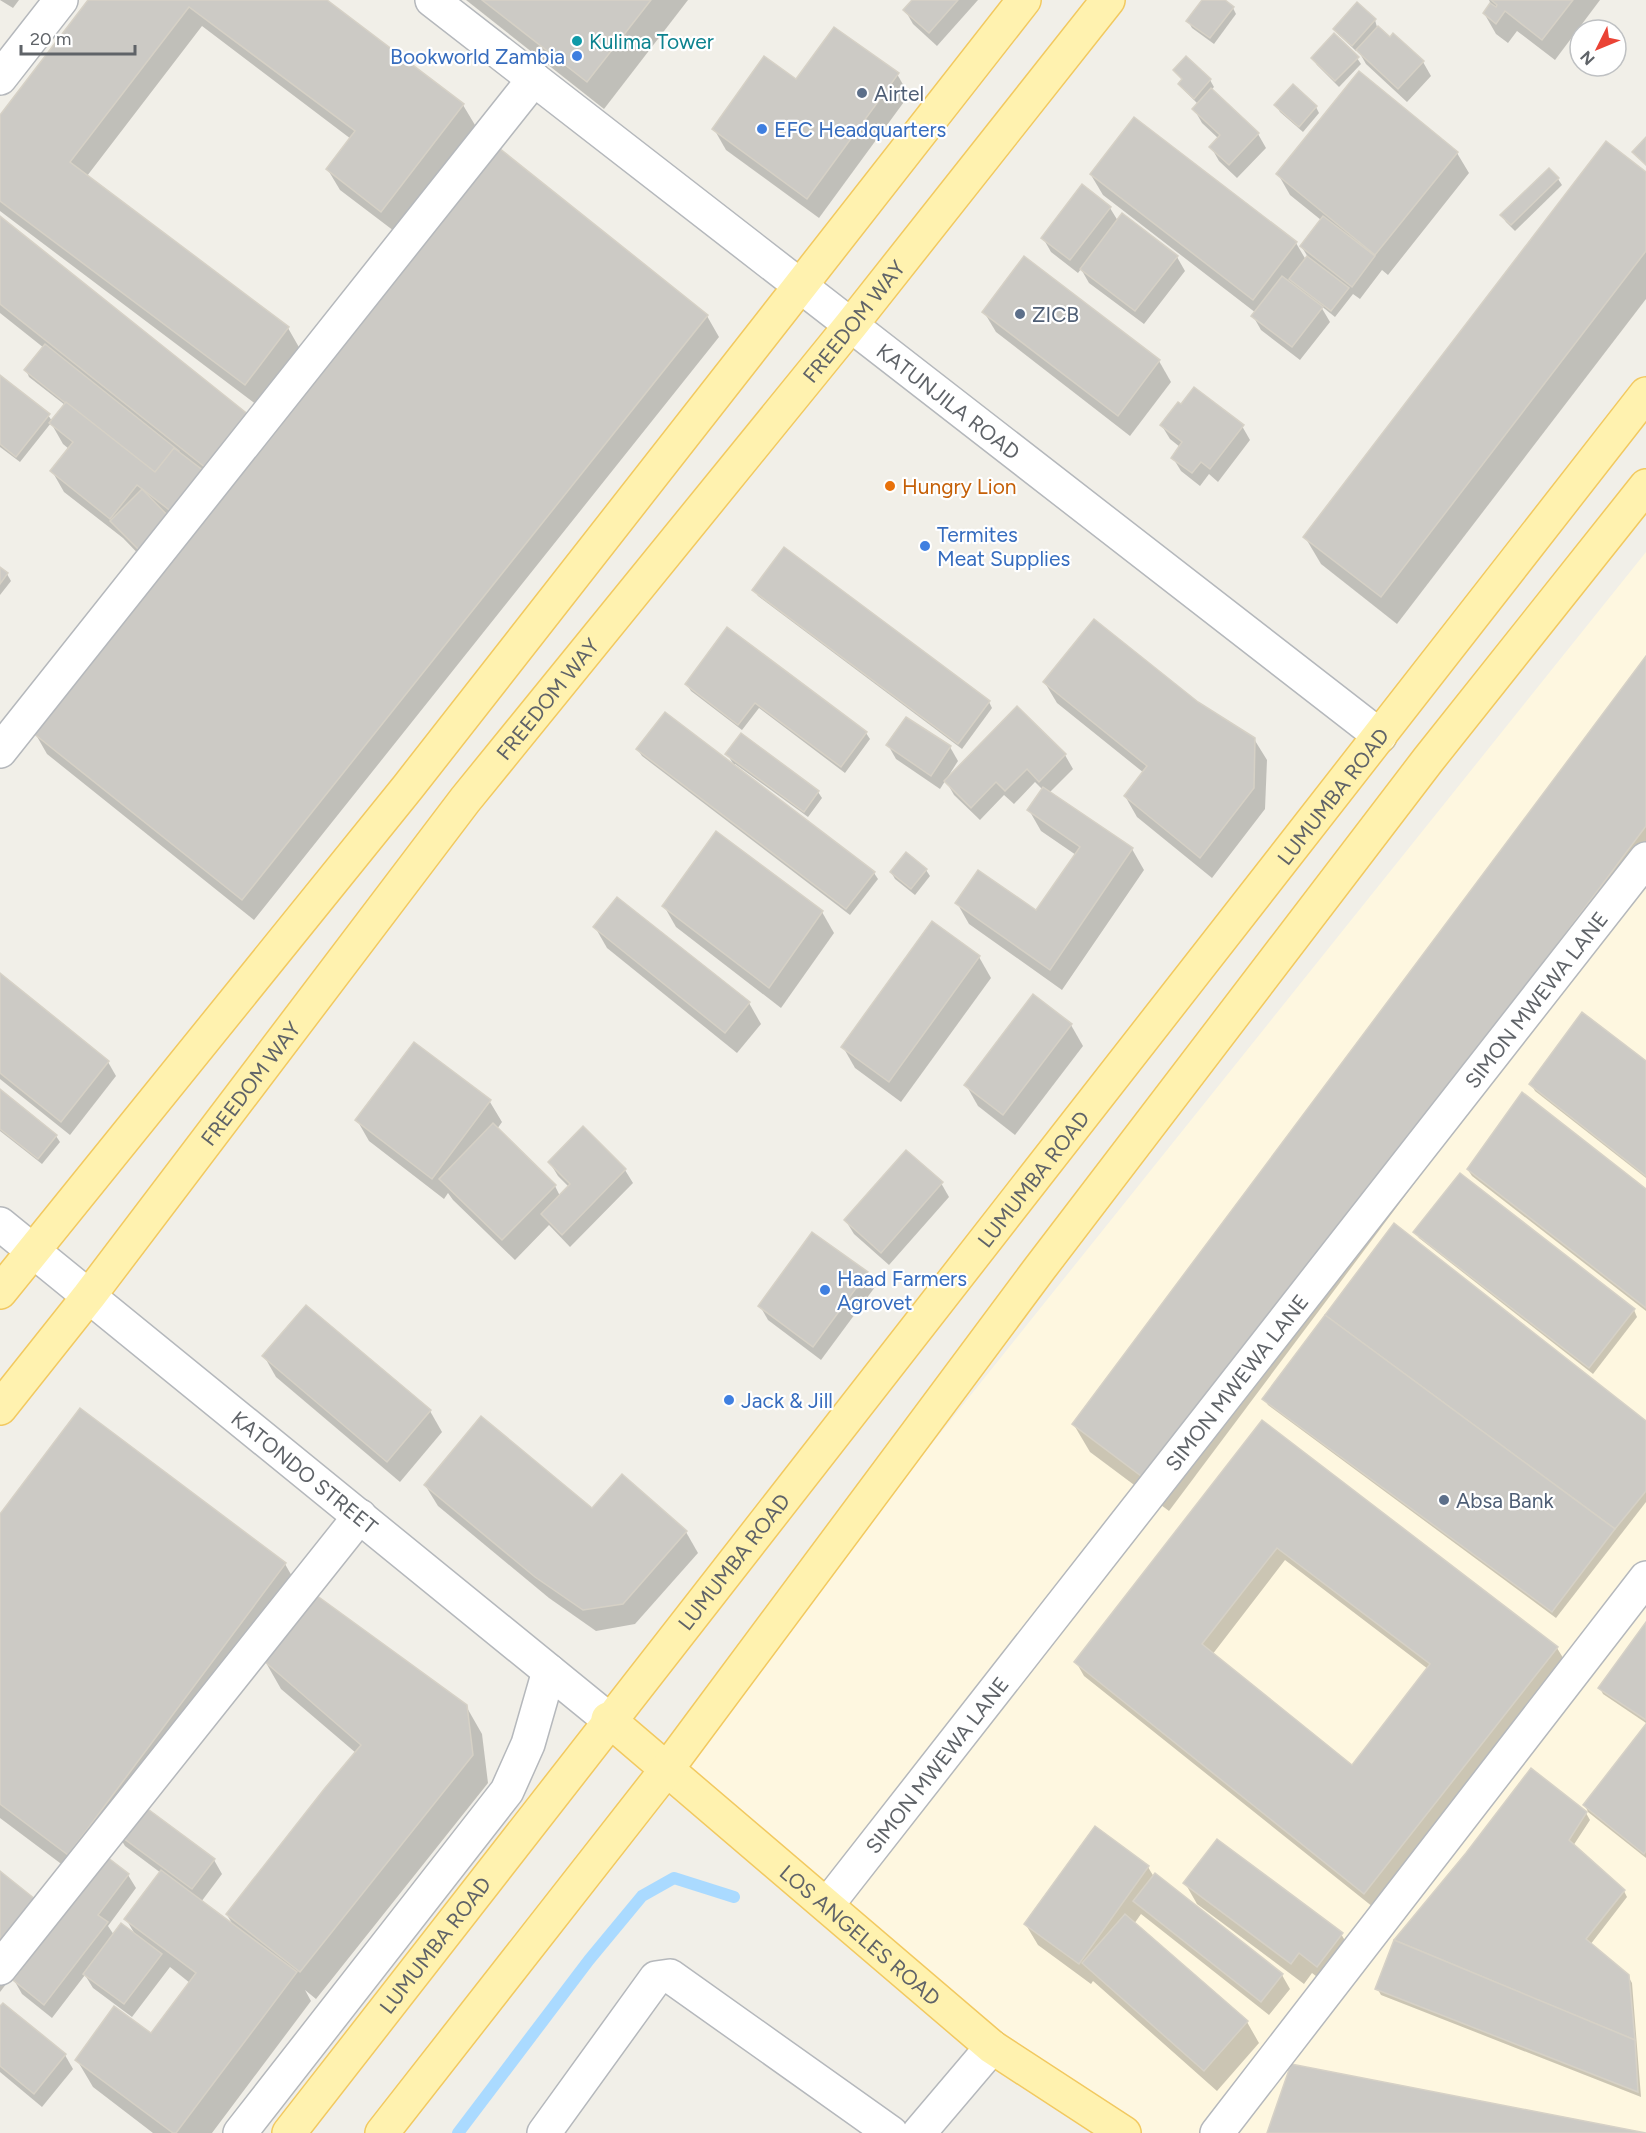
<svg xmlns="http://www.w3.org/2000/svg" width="1646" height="2133" viewBox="0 0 1646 2133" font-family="Figtree,sans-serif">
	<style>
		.commercial { fill: #fef7e0 }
		.shadow { fill: #0003; fill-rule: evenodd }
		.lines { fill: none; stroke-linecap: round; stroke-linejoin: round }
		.stream { stroke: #aadaff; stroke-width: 12 }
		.building { fill: #cccac5; stroke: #d6d1c6; stroke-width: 1.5; fill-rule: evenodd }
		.minor-casing { stroke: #b5b8bc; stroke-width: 36 }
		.major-casing { stroke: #f2c960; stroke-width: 36 }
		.minor { stroke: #fff; stroke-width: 33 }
		.major { stroke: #fff2af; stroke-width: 33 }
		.culture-dot { fill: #0f9aa8; stroke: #fff; stroke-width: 2 }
		.shop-dot { fill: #3f7fe0; stroke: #fff; stroke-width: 2 }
		.service-dot { fill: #5c6f8a; stroke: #fff; stroke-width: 2 }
		.food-dot { fill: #e8710a; stroke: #fff; stroke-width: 2 }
		.labels { text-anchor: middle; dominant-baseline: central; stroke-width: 4.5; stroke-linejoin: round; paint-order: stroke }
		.culture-label { font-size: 21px; fill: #0d838f; stroke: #fff; text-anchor: start }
		.shop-label { font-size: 21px; fill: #366cbe; stroke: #fff; text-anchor: start }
		.service-label { font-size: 21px; fill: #4e5e75; stroke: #fff; text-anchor: start }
		.street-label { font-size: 21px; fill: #5f6368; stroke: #fff }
		.food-label { font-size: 21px; fill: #c56008; stroke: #fff; text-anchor: start }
	</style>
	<rect width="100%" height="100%" fill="#f1efe8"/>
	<path class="commercial" d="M1646,552V2133H1137L1013,2059L672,1768Z"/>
	<g class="shadow">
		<path d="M0,0H19L13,8Z"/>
		<path d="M90,0H324L463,105L475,125L394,231L340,190L328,170L351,139L202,26L87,176L288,328L300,349L257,405L0,211V117Z"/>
		<path d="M466,0H688L604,109Z"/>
		<path d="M914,0H978L937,46L913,24L905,10Z"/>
		<path d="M1204,0H1223L1233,8L1236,14L1214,44L1192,28L1188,21Z"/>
		<path d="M1489,0H1600L1555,60L1517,31L1508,43L1496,34L1484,13L1491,4Z"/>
		<path d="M1375,20L1377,27L1423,62L1431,76L1407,102L1366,64L1358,50L1356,51L1339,35L1335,29Z"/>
		<path d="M1186,58L1210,80L1214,87L1211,90L1258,134L1266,148L1237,178L1219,161L1211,147L1219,139L1202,123L1194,109L1198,104L1184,90L1180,84L1183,81L1175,70Z"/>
		<path d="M1357,58L1361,64L1339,87L1317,65L1313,59Z"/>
		<path d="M897,74L909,95L819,218L726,150L714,129L796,81Z"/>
		<path d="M1276,105L1316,107L1319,113L1303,132L1280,112Z"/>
		<path d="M1457,153L1469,173L1388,275L1382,270L1360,299L1353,294L1335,317L1320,305L1330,322L1300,360L1261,330L1253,316L1256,313L1103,195L1091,175L1296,243L1306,260L1308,257L1301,246L1321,220L1290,195L1278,174Z"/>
		<path d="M1646,174V299L1397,624L1321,564L1305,537Z"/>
		<path d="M1558,179L1562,185L1515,231L1506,222L1502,216Z"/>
		<path d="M1110,208L1118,221L1177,257L1185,271L1144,324L1089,283L1081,269L1078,273L1051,252L1043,238Z"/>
		<path d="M0,218L258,424L707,316L719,337L254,920L47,754L35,733L151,567L123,538L64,492L52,471L69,449L63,444L51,423L20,462L0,447V377L48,415L52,421L65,405L29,377L26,370L44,348L0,313Z"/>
		<path d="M1024,258L1159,361L1171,382L1130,436L996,332L984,312Z"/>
		<path d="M1162,426H1242L1250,440L1218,482L1209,474L1200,486L1181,471L1173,458L1180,447L1170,439Z"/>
		<path d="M0,569L7,574L11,581L0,595Z"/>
		<path d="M754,590L989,702L992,708L962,749L758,596Z"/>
		<path d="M1646,658V874L1169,1511L1090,1452L1074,1425Z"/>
		<path d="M1045,683L1197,703L1254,739L1267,760L1265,809L1212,878L1137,817L1125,796L1144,773L1057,703Z"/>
		<path d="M687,685L866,733L870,739L845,773L759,708L742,730L691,691Z"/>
		<path d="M888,745L950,747L958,761L940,789L896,759Z"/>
		<path d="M638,750L874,873L878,879L850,915L642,756Z"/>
		<path d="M727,754L818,792L822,798L808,817L735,764L734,765Z"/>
		<path d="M1065,755L1073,769L1049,793L1132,849L1144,870L1062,990L969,924L957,903L1036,913L1076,855L1041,831L1029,810L1043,790L1035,782L1014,804L1004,795L980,820L954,795L946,781Z"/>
		<path d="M926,870L930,876L915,895L895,879L891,872Z"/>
		<path d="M664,906L822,912L834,933L781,1008L676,927Z"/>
		<path d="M595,927L749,1003L761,1024L737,1053L607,948Z"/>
		<path d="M979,957L991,978L901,1102L855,1068L843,1047Z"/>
		<path d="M0,975L108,1062L116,1076L70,1135L0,1079Z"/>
		<path d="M1071,1025L1083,1046L1015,1135L978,1106L966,1085Z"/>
		<path d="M415,1044L490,1102L502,1122L497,1129L555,1186L560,1196L569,1187L558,1176L550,1163L625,1170L633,1183L570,1247L549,1225L515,1260L453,1200L448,1193L444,1199L369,1141L357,1120Z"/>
		<path d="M1646,1062V1178L1535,1091L1531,1084Z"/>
		<path d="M0,1091L56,1136L60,1142L42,1164L0,1131Z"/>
		<path d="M1468,1170L1646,1191V1311L1472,1176Z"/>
		<path d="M941,1183L949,1197L889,1265L854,1234L846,1221Z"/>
		<path d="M1415,1232L1634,1310L1637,1317L1593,1374L1419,1238Z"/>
		<path d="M867,1273L875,1287L821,1360L768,1320L760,1306Z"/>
		<path d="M264,1356L430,1411L442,1432L400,1482L276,1377Z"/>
		<path d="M1264,1399L1646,1423V1502L1556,1618L1268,1405Z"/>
		<path d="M80,1410L285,1564L301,1592L141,1806L214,1860L222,1874L201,1902L235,1928L227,1915L356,1753L281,1689L265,1661L466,1706L482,1734L488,1783L316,1999L305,1990L311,2001L212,2133H153L93,2087L77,2060L151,2035L190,1983L170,1967L132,2017L93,1988L85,1975L52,2018L22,1994L14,1980L128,1875L136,1888L108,1926L114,1935L136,1936L126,1919L161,1873L125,1846L119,1836L84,1881L0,1818V1517Z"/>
		<path d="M1262,1422L1557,1648L1565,1661L1373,1907L1084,1676L1076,1662ZM1285,1560L1428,1669L1352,1767L1212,1655Z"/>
		<path d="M425,1485L593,1510L686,1532L698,1553L635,1624L596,1631L549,1598L438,1506Z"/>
		<path d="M1646,1625V1723L1603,1694L1600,1688Z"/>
		<path d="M1646,1727V1858L1588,1812L1585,1805Z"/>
		<path d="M1531,1770L1586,1813L1590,1820L1573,1846L1624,1891L1627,1897L1590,1945L1628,1976L1632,1983L1641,2097L1381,1995L1377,1988L1468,1854Z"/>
		<path d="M1148,1867L1154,1877L1282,1975L1290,1989L1269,2015L1141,1914L1134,1924L1247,2022L1259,2043L1217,2091L1093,1981L1091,1984L1038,1945L1026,1925Z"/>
		<path d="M0,1873L50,1927L0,1992Z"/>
		<path d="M1185,1883L1341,1934L1354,1955L1330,1987L1312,1973L1304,1984L1197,1904Z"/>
		<path d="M0,2008L65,2055L73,2069L42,2107L0,2072Z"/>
	</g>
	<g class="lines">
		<path class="stream" d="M458,2133L589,1960L642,1896L674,1878L734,1897"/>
	</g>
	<g class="building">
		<path d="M88,0H327L464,104L381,212L326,169L355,131L189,7L70,162L289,327L245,385L0,201V115Z"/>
		<path d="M482,0H651L587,82Z"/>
		<path d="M912,0H958L929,33L903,10Z"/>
		<path d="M1202,0H1225L1234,7L1210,38L1186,21Z"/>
		<path d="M1491,0H1573L1542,40L1505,11L1496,24L1483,13L1490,3L1496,7L1497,5Z"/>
		<path d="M1357,2L1376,19L1352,46L1333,29Z"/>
		<path d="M1378,26L1390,37L1393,33L1424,61L1398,89L1356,50Z"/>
		<path d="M834,27L899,73L807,199L712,129L764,56L796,79Z"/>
		<path d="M1334,33L1359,57L1335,81L1311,58Z"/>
		<path d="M1186,56L1211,79L1194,99L1178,84L1182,79L1173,70Z"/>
		<path d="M1359,71L1458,152L1375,255L1276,174Z"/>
		<path d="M1293,84L1317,106L1299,127L1274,105Z"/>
		<path d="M1211,88L1259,133L1229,165L1209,147L1220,135L1192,109Z"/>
		<path d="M1134,117L1297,242L1253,300L1090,174Z"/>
		<path d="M1646,137V165L1632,152Z"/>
		<path d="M1606,141L1646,172V251L1381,597L1303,537Z"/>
		<path d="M499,148L708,315L242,900L33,733Z"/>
		<path d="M1549,168L1559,178L1511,225L1500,215Z"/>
		<path d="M1082,184L1111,207L1070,260L1041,238Z"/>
		<path d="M1122,213L1178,256L1135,311L1080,269Z"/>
		<path d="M0,216L259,423L216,476L0,304Z"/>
		<path d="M1323,216L1375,256L1352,287L1300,246Z"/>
		<path d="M1024,256L1160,360L1118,416L982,312Z"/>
		<path d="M1307,256L1349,288L1331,311L1289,279Z"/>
		<path d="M1282,276L1323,307L1292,347L1251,316Z"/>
		<path d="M45,344L179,451L158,477L24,370Z"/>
		<path d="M0,375L50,414L16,457L0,444Z"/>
		<path d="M1194,387L1244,425L1210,469L1201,462L1192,473L1171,458L1182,442L1160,425L1178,402L1181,404Z"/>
		<path d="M66,402L155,472L174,448L209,475L177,516L137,485L110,519L50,471L73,442L49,423Z"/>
		<path d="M142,489L174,522L143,554L110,521Z"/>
		<path d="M784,547L990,701L958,744L752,590Z"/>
		<path d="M0,567L8,573L0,584Z"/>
		<path d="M1094,619L1198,702L1255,738L1254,788L1200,858L1124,796L1147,766L1043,682Z"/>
		<path d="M727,627L867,732L841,767L755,703L738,725L685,684Z"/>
		<path d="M1646,656V826L1153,1485L1072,1424Z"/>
		<path d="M1017,706L1066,754L1039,782L1027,769L1005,791L996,782L971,808L944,781Z"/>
		<path d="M665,712L875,872L846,909L636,749Z"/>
		<path d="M906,717L951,746L931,776L886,745Z"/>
		<path d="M741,733L819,791L804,812L725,754Z"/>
		<path d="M1043,787L1133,848L1050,970L955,903L978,870L1036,910L1080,847L1027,810Z"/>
		<path d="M716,831L823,911L769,988L662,906Z"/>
		<path d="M906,852L927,869L911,889L890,872Z"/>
		<path d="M617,897L750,1002L725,1033L593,927Z"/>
		<path d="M932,921L980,956L889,1082L841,1047Z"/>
		<path d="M0,973L109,1061L61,1122L0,1073Z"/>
		<path d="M1033,994L1072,1024L1003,1115L964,1085Z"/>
		<path d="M1582,1012L1646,1061V1176L1529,1084Z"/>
		<path d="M414,1042L491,1100L432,1179L355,1120Z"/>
		<path d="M0,1089L57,1135L38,1159L0,1129Z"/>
		<path d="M1522,1092L1646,1189V1308L1467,1169Z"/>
		<path d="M493,1123L556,1185L502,1240L439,1179Z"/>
		<path d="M583,1126L626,1169L562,1235L541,1214L570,1184L548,1162Z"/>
		<path d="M906,1150L943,1182L881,1253L844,1220Z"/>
		<path d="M1460,1173L1635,1309L1589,1368L1413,1232Z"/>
		<path d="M1394,1223L1646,1421V1491L1615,1529L1325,1315Z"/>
		<path d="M812,1232L868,1272L813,1347L758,1306Z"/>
		<path d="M306,1305L431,1410L387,1462L262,1356Z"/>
		<path d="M1325,1315L1615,1529L1552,1612L1262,1399Z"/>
		<path d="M80,1408L286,1563L68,1855L0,1804V1514Z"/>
		<path d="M481,1416L592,1508L622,1474L687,1531L623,1604L583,1610L535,1577L424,1485Z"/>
		<path d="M1262,1420L1558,1647L1364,1894L1074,1662ZM1277,1548L1430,1664L1352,1765L1202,1644Z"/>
		<path d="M316,1595L467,1705L473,1755L300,1972L226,1914L325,1788L361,1745L264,1661Z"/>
		<path d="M1646,1622V1720L1598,1688Z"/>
		<path d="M1646,1724V1851L1644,1854L1583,1805Z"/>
		<path d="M1531,1768L1587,1812L1569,1840L1625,1890L1586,1939L1629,1975L1635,2040L1394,1940L1466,1853Z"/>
		<path d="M137,1801L215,1859L192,1889L115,1832Z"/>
		<path d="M1095,1826L1149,1866L1079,1964L1024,1924Z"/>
		<path d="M1217,1839L1343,1933L1317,1967L1299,1953L1291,1964L1183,1883Z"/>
		<path d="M107,1857L129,1874L98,1915L108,1922L44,2005L13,1980Z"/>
		<path d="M161,1870L297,1972L176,2133H173L75,2060L114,2006L151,2033L196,1973L124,1919Z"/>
		<path d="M0,1871L35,1899L0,1944Z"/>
		<path d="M1155,1873L1283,1974L1261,2002L1133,1901Z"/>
		<path d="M1125,1914L1248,2021L1204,2071L1082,1963Z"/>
		<path d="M121,1923L162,1954L124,2004L83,1974Z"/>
		<path d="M1394,1940L1635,2040L1638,2092L1375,1989Z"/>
		<path d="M3,2003L66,2054L34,2094L0,2066V2006Z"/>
		<path d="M1291,2064L1646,2133H1267Z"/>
	</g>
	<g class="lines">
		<defs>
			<g id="minor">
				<path id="s1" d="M432,0L1380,736"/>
				<path d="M0,78L61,0"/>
				<path d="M0,751L534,79"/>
				<path id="s2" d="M0,1224L608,1719"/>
				<path id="s3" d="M827,1905L1646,859"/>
				<path d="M0,1968L360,1516"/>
				<path d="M240,2133L507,1791L528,1744L549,1671"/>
				<path d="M544,2133L656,1978L670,1976L891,2133"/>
				<path d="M919,2133L992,2047"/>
				<path d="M1217,2133L1646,1578"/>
			</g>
			<g id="major">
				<path d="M0,1292L408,787L1024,0"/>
				<path id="s4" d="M0,1408L89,1296L465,800L851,325L1108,0"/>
				<path id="s5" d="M608,1719L992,2047L1124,2133"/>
				<path id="s6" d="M289,2133C739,1551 1195,975 1646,394"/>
				<path d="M382,2133L667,1769L1040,1268L1428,760L1646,486"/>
			</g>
		</defs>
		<use href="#minor" class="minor-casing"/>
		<use href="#major" class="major-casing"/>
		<use href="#minor" class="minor"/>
		<use href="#major" class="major"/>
	</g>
	<circle class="culture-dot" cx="577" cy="41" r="6"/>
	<g class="shop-dot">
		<circle cx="577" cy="56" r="6"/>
		<circle cx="762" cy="129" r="6"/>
		<circle cx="925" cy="546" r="6"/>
		<circle cx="825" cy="1290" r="6"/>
		<circle cx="729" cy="1400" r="6"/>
	</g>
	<g class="service-dot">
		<circle cx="862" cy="93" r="6"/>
		<circle cx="1020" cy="314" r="6"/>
		<circle cx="1444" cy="1500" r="6"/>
	</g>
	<circle class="food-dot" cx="890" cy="486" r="6"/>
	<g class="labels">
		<g class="culture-label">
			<text x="589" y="41">Kulima Tower</text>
		</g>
		<g class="shop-label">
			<text x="565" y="56" text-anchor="end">Bookworld Zambia</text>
			<text x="774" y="129">EFC Headquarters</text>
			<text x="937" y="534">Termites<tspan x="937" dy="24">Meat Supplies</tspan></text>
			<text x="837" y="1278">Haad Farmers<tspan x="837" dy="24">Agrovet</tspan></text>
			<text x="741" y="1400">Jack &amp; Jill</text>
		</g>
		<g class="service-label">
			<text x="874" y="93">Airtel</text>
			<text x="1032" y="314">ZICB</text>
			<text x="1456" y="1500">Absa Bank</text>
		</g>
		<g class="street-label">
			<text stroke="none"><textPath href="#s4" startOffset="1382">FREEDOM WAY</textPath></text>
			<text stroke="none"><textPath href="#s1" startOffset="654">KATUNJILA ROAD</textPath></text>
			<text stroke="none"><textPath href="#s4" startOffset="896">FREEDOM WAY</textPath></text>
			<text stroke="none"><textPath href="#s6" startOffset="1696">LUMUMBA ROAD</textPath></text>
			<text stroke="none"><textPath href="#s3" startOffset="1150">SIMON MWEWA LANE</textPath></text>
			<text stroke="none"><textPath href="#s4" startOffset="410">FREEDOM WAY</textPath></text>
			<text stroke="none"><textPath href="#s6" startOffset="1210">LUMUMBA ROAD</textPath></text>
			<text stroke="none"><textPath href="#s3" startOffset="664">SIMON MWEWA LANE</textPath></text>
			<text stroke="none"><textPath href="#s2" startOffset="393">KATONDO STREET</textPath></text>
			<text stroke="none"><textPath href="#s6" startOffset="724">LUMUMBA ROAD</textPath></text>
			<text stroke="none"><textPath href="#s3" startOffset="178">SIMON MWEWA LANE</textPath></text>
			<text stroke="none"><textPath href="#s5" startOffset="332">LOS ANGELES ROAD</textPath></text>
			<text stroke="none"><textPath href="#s6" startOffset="238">LUMUMBA ROAD</textPath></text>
		</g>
		<g class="food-label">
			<text x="902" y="486">Hungry Lion</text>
		</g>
	</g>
	<g transform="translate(1598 48) rotate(227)"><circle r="28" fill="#ffffff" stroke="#bfc1c3" stroke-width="1.5"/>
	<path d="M0-4.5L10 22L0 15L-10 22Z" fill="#ea4335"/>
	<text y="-9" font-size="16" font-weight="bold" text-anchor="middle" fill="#5f6368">N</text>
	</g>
	<path d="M21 45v9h114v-9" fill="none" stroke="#5f6368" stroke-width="3"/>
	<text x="30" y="45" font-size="18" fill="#5f6368" stroke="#ffffff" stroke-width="4.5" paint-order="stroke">20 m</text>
</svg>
